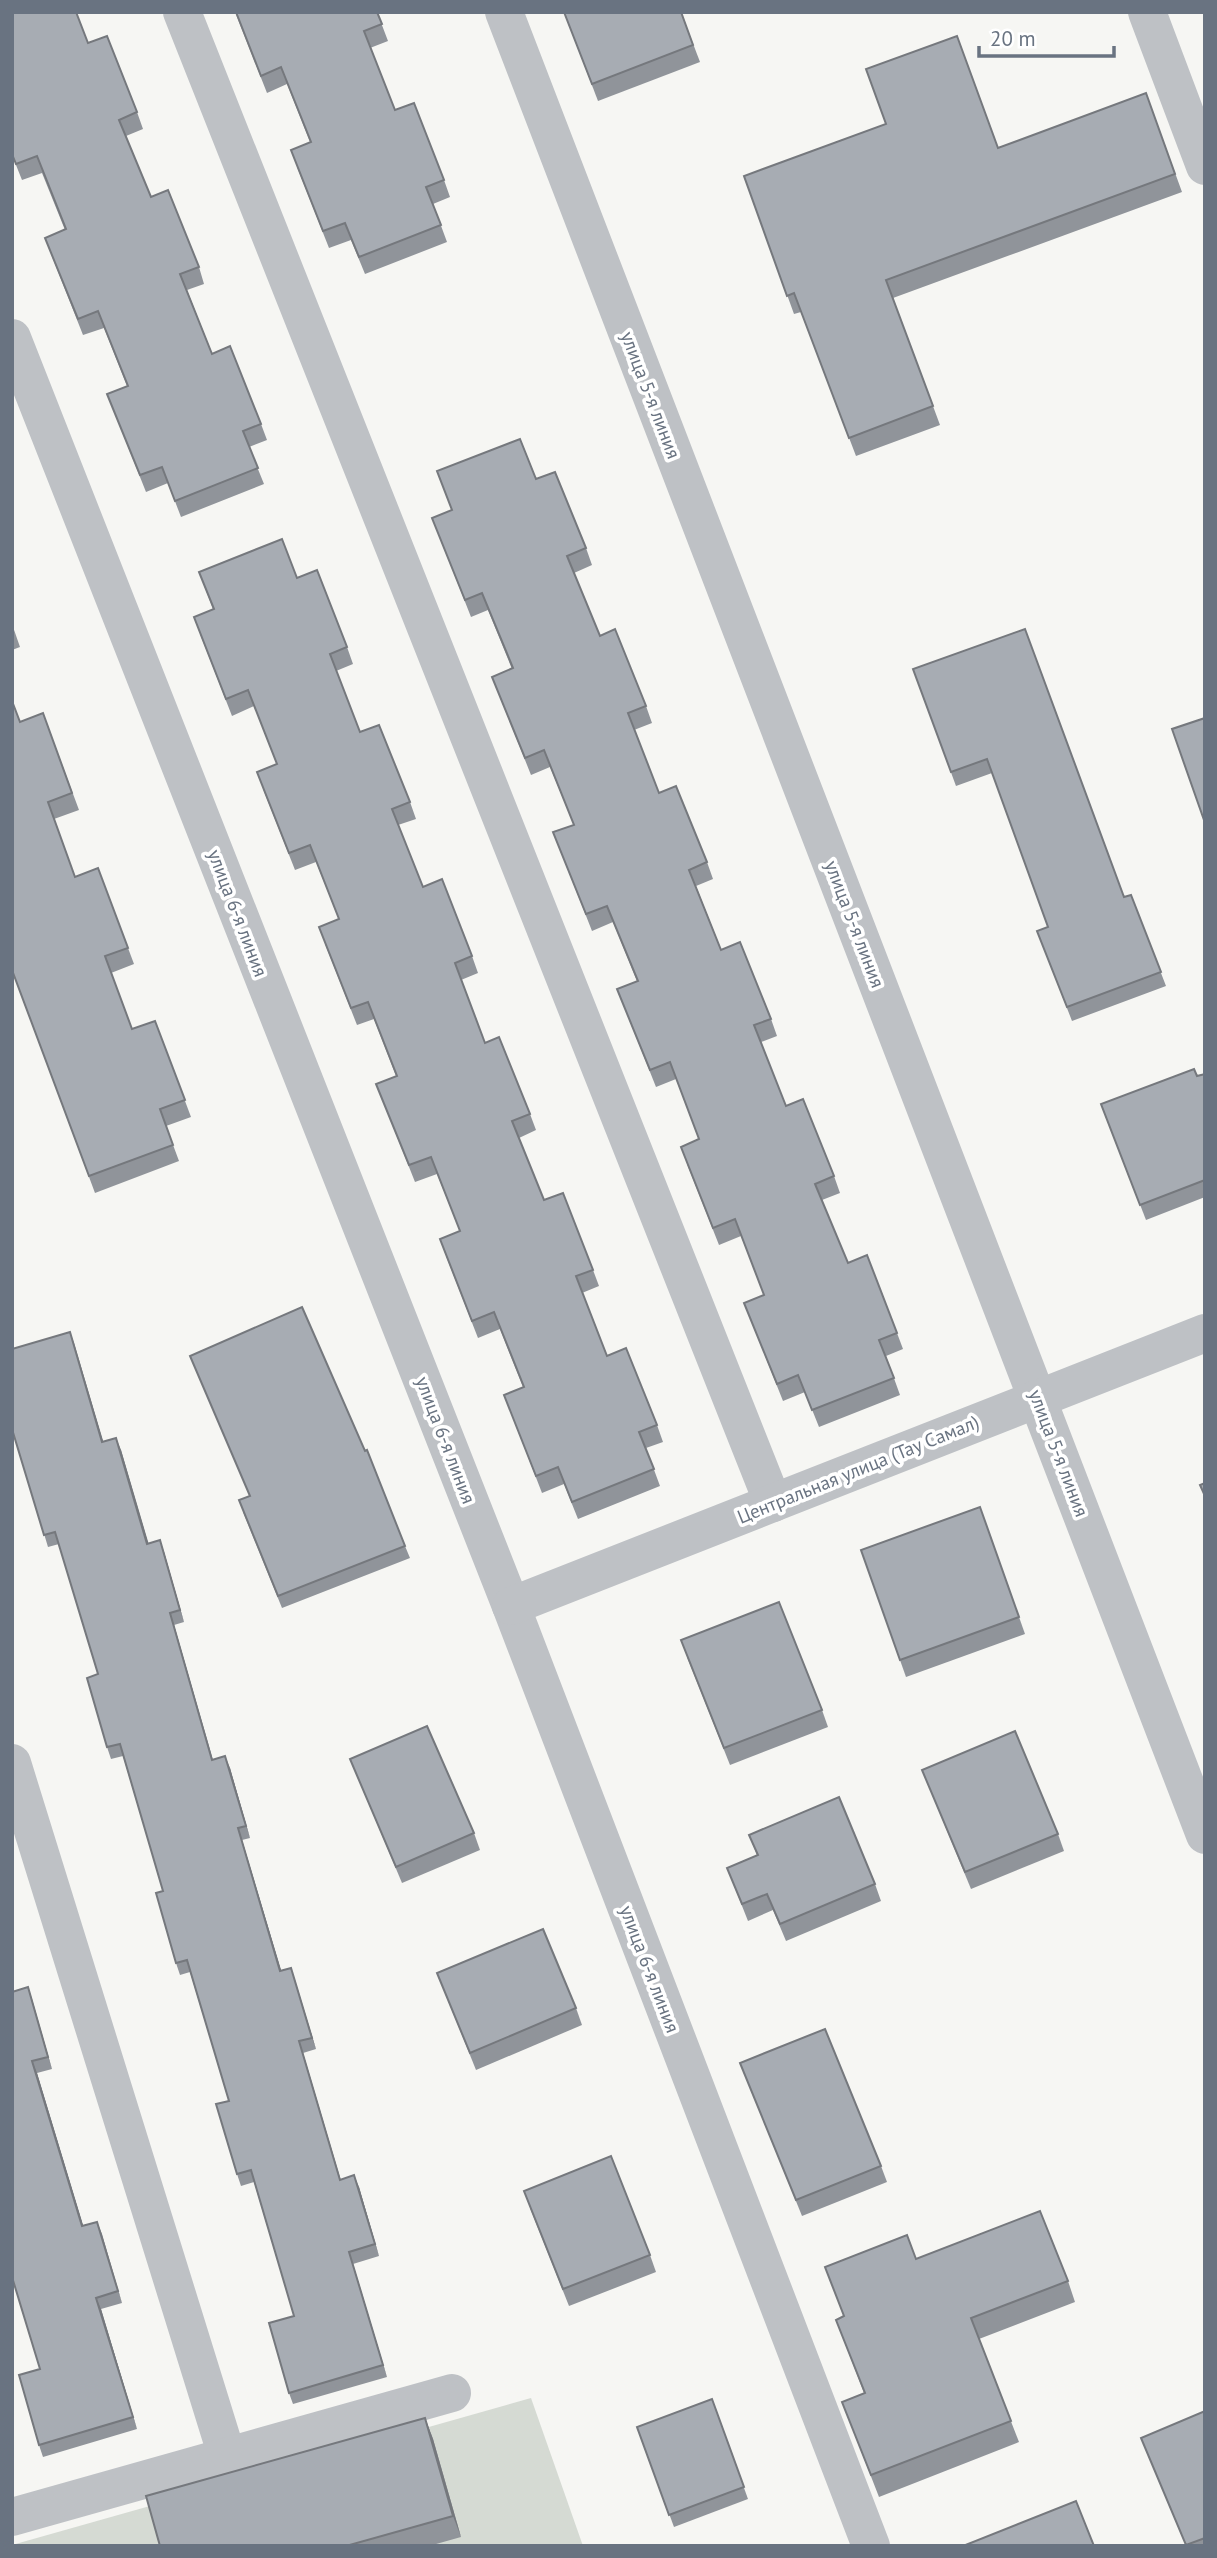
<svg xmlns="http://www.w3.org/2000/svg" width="1217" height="2558" viewBox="0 0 1217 2558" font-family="'PT Sans',sans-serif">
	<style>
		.green { fill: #d5dad3 }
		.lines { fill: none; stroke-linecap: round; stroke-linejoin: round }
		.minor { stroke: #bec1c5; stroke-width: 38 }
		.wall { fill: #90949a }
		.shaded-wall { fill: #75787d }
		.building { fill: #a7acb3; stroke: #75787d; stroke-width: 2 }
		.labels { text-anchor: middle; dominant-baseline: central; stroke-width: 7; stroke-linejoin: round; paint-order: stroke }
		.street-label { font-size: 19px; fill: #697381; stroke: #fff }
	</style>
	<rect width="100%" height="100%" fill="#f6f6f3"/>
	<path class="green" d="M531,2398L583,2546H12V2545Z"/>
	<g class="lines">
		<g class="minor">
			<path d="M182,12L773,1503"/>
			<path d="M504,12L1205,1835"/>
			<path d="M1147,12L1205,166"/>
			<path d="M12,338L511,1606L871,2546"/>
			<path d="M511,1606L1205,1333"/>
			<path d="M12,1763L227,2456"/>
			<path d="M12,2517L452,2393"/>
		</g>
	</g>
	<g class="wall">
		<path d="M12,12L88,43L137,112L143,129L126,136L151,197L199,267L204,284L187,290L212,354L261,424L267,440L249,447L264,484L181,517L168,483L146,492L107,394L127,386L104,328L83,335L51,254L65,230L42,173L22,180L12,155Z"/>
		<path d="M235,12H377L388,41L370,48L395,110L444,180L450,197L433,204L447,242L365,274L351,240L329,248L297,167L310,142L287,84L267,93Z"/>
		<path d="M564,12H681L700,62L598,101Z"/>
		<path d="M1146,93L1182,192L893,298L940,425L856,456L801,312L794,314L744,176L998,148Z"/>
		<path d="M536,479L586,548L592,565L574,573L600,636L646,706L652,723L634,730L659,793L707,862L713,879L696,886L721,950L771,1019L777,1036L761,1042L786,1106L834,1176L840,1193L822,1200L848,1263L897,1333L903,1349L886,1356L900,1395L819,1427L805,1392L783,1401L744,1303L764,1295L741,1236L719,1245L687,1164L699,1139L676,1079L656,1087L617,989L637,981L613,922L592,931L553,832L574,825L550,767L531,775L492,677L512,669L488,610L471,617L432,518Z"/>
		<path d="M199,572L297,578L347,647L353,664L336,671L360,732L410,802L416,819L398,825L423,887L472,956L478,973L461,980L485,1043L530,1114L536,1130L519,1138L544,1200L593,1270L599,1286L582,1293L607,1356L657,1425L663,1442L646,1448L660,1486L578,1519L564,1484L542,1493L504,1395L523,1387L500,1329L478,1338L446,1256L460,1231L437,1174L415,1182L376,1084L396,1076L374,1019L357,1025L325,944L339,919L316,862L295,870L263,789L277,764L254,706L232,716L200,634L213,609Z"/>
		<path d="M12,624L20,647L12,650Z"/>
		<path d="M913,669L1124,897L1131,895L1166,986L1072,1021L1037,931L1048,927L992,773L956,786Z"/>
		<path d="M43,713L79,810L54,819L75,877L98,868L134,964L111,973L132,1029L155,1021L191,1117L166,1126L179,1161L95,1193L12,970L20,722Z"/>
		<path d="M1205,1074V1197L1146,1220L1101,1104Z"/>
		<path d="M70,1332L103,1442L121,1450L148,1543L164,1552L184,1622L174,1625L213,1760L230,1768L250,1838L242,1840L281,1971L291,1968L316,2049L303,2053L340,2179L359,2187L379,2256L353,2264L387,2377L293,2404L289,2393L294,2316L254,2182L241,2186L237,2174L229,2101L190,1972L180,1975L176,1963L163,1891L123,1756L111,1759L107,1747L98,1674L59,1544L48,1547L15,1437L12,1438V1349Z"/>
		<path d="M190,1356L405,1546L410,1558L282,1608L243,1512L250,1496Z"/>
		<path d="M980,1507L1025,1634L906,1677L861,1550Z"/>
		<path d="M687,1657L822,1710L828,1727L730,1765Z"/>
		<path d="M350,1759L474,1833L480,1850L402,1883Z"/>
		<path d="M922,1770L1058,1834L1064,1851L971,1889Z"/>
		<path d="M749,1835L875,1884L881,1901L786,1941L773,1910L748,1921L727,1868L757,1855Z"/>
		<path d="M437,1973L576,2008L582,2025L476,2070Z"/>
		<path d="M28,1987L52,2069L37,2073L83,2226L97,2222L122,2303L101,2309L137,2429L43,2457L39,2445L40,2369Z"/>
		<path d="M740,2063L881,2166L887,2182L802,2216Z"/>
		<path d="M530,2208L650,2255L656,2272L569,2306Z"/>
		<path d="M916,2259L1068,2281L1075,2302L979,2339L1019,2442L879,2497L842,2402L864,2393L836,2320L844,2316L825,2267Z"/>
		<path d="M712,2399L748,2499L674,2527L637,2427Z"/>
		<path d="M1205,2411V2546H1186L1141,2438Z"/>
		<path d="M425,2418L433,2439L461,2537L429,2546H160Z"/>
	</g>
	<g class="shaded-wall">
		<path d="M70,1332L74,1343L107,1454L102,1442Z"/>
		<path d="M116,1438L121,1450L152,1555L147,1544Z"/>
		<path d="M160,1540L164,1552L184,1622L180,1610Z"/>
		<path d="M170,1613L174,1625L216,1772L212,1760Z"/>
		<path d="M225,1756L230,1768L250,1838L246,1826Z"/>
		<path d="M238,1828L242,1840L285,1983L280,1971Z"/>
		<path d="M291,1968L295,1980L316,2049L312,2038Z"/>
		<path d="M28,1987L32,1999L52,2069L48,2057Z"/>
		<path d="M299,2041L303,2053L344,2191L340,2180Z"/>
		<path d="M32,2061L37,2073L87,2238L82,2226Z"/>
		<path d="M354,2175L359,2187L379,2256L375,2244Z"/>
		<path d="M97,2222L102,2234L122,2303L118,2291Z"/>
		<path d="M349,2252L353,2264L387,2377L383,2365Z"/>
		<path d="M96,2298L101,2309L137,2429L133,2417Z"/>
		<path d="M425,2418L433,2439L461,2537L453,2516Z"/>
	</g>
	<g class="building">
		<path d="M12,12H76L88,43L107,36L137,112L119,120L151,197L168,190L199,267L180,274L212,354L230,346L261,424L243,431L258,468L175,501L162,467L140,475L107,394L128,386L98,311L78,319L45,238L66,229L37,156L16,164L12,154Z"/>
		<path d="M236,12H377L382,24L364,31L395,110L414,103L444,180L426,187L441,225L359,257L345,223L323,231L291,150L311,142L281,67L261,76Z"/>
		<path d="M564,12H681L693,45L592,84Z"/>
		<path d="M957,36L998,148L1146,93L1175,174L886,280L933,406L849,438L794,293L787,296L744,176L886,124L866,69Z"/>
		<path d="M520,439L536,479L555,472L586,548L567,556L600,636L615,629L646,706L628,713L659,793L676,786L707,862L689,870L721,950L740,942L771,1019L754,1025L786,1106L803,1099L834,1176L815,1184L848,1263L867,1255L897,1333L879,1340L894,1378L812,1410L798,1375L777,1384L744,1303L764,1295L735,1219L713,1228L681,1147L699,1139L670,1062L650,1070L617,989L638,981L607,906L586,914L553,832L574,825L544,750L525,758L492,677L513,668L482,593L465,600L432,518L452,510L437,471Z"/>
		<path d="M282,539L297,578L317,570L347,647L330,654L360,732L379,725L410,802L392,809L423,887L442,879L472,956L455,963L485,1043L499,1037L530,1114L512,1121L544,1200L563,1193L593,1270L576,1276L607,1356L626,1348L657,1425L639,1432L654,1469L572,1502L558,1467L536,1476L504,1395L524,1387L494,1312L472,1321L440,1239L460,1231L431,1157L409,1165L376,1084L397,1076L368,1002L351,1008L319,927L339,919L310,845L289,853L257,772L277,764L248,690L226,699L194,617L214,609L199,572Z"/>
		<path d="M1025,629L1124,897L1131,895L1161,972L1067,1007L1037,931L1048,927L987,759L951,772L913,669Z"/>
		<path d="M12,701L20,722L43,713L72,793L48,802L75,877L98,868L128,948L105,956L132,1029L155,1021L185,1100L160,1109L173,1145L89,1176L12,970Z"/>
		<path d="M1205,718V823L1172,729Z"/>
		<path d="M1194,1069L1197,1076L1205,1074V1180L1140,1205L1101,1104Z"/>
		<path d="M302,1307L365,1451L367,1450L405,1546L278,1596L239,1500L250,1496L190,1356Z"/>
		<path d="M70,1332L102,1442L116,1438L147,1544L160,1540L180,1610L170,1613L212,1760L225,1756L246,1826L238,1828L280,1971L291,1968L312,2038L299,2041L340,2180L354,2175L375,2244L349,2252L383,2365L289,2393L269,2323L294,2316L251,2170L237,2174L216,2104L229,2101L187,1960L176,1963L156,1893L163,1891L120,1744L107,1747L87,1678L98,1674L55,1532L44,1535L12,1429V1349Z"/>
		<path d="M1205,1483V1496L1200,1485Z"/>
		<path d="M980,1507L1019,1617L900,1660L861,1550Z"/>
		<path d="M779,1602L822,1710L724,1748L681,1640Z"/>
		<path d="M427,1726L474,1833L396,1867L350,1759Z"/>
		<path d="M1015,1731L1058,1834L965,1872L922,1770Z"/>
		<path d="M839,1797L875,1884L780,1924L767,1894L742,1904L727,1868L758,1855L749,1835Z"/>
		<path d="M543,1929L576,2008L470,2053L437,1973Z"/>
		<path d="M28,1987L48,2057L32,2061L82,2226L97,2222L118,2291L96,2298L133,2417L39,2445L19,2375L40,2369L12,2277V1992Z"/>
		<path d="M825,2029L881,2166L796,2200L740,2063Z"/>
		<path d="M611,2156L650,2255L563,2289L524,2191Z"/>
		<path d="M1040,2211L1068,2281L971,2318L1011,2421L871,2475L842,2402L865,2393L836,2320L844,2316L825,2267L907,2235L916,2259Z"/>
		<path d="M712,2399L744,2487L669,2515L637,2427Z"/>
		<path d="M1205,2411V2538L1186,2545L1141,2438Z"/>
		<path d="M425,2418L453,2516L346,2546H160L146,2496Z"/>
		<path d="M1076,2501L1094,2546H963Z"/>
	</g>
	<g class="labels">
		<g class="street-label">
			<text transform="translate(651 395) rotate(69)">улица 5-я линия</text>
			<text transform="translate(238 913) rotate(69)">улица 6-я линия</text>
			<text transform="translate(855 924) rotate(69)">улица 5-я линия</text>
			<text transform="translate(446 1440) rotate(69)">улица 6-я линия</text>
			<text transform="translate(1059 1453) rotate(69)">улица 5-я линия</text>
			<text transform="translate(858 1469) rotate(-22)">Центральная улица (Тау Самал)</text>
			<text transform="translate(650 1969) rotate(69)">улица 6-я линия</text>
		</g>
	</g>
	<rect width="1217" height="2558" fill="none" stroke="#697381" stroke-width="28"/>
	<path d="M979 46v10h135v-10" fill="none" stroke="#697381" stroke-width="3.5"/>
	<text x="990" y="46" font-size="21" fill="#697381" stroke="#ffffff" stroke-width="5" paint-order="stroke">20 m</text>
</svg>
